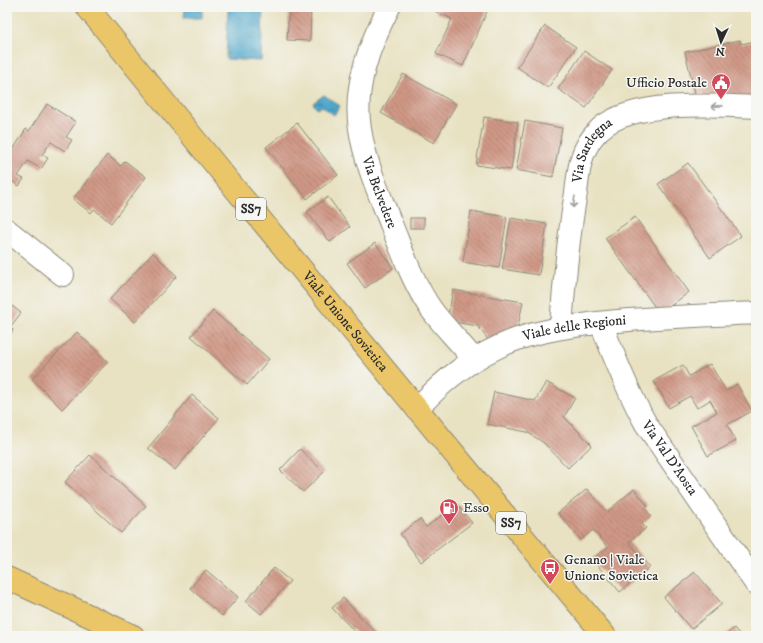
<svg xmlns="http://www.w3.org/2000/svg" width="763" height="643" viewBox="0 0 763 643" font-family="'IM FELL DW Pica',serif">
	<style>
		.water { fill: url(#water-ripples); stroke: #3c687b }
		.building { fill: url(#building-back-hatch) }
		.lines { fill: none; stroke-linecap: round; stroke-linejoin: round }
		.minor-casing { stroke: #8a8676; stroke-width: 24 }
		.major-casing { stroke: #8a8676; stroke-width: 24 }
		.minor { stroke: #fff; stroke-width: 22 }
		.major { stroke: #ebc669; stroke-width: 22 }
		.oneway { stroke: #a0a0a0 }
		.labels { text-anchor: middle; dominant-baseline: central; stroke-width: 3; stroke-linejoin: round; paint-order: stroke }
		.shield { fill: #f6f6f2; stroke: #686867; stroke-width: 1 }
		.shield-label { font-size: 13px; font-weight: bold; fill: #2b2b2b }
		.poi-label { font-size: 14px; fill: #2b2b2b; stroke: #f6f6f2; text-anchor: start }
		.street-label { font-size: 14px; fill: #2b2b2b; stroke: #f6f6f2 }
	</style>
	<defs>
		<pattern id="water-ripples" width="26" height="14" patternUnits="userSpaceOnUse"><rect width="26" height="14" fill="#4ea6cb"/><path d="M2 4q2-2 4 0t4 0M15 11q2-2 4 0t4 0" fill="none" stroke="#4187a5"/></pattern>
		<pattern id="building-back-hatch" width="6" height="6" patternUnits="userSpaceOnUse"><rect width="6" height="6" fill="#d09886"/><path d="M-1 5l2 2M0 0l6 6M5-1l2 2" fill="none" stroke="#a97c6e"/></pattern>
	</defs>
	<rect width="100%" height="100%" fill="#f6f6f2"/>
	<filter id="ink" filterUnits="userSpaceOnUse"><feTurbulence type="fractalNoise" baseFrequency=".025" numOctaves="2"/><feDisplacementMap in="SourceGraphic" scale="8" xChannelSelector="R" yChannelSelector="G"/><feConvolveMatrix kernelMatrix="1 2 1 2 8 2 1 2 1" color-interpolation-filters="sRGB"/></filter>
	<filter id="wash" filterUnits="userSpaceOnUse"><feTurbulence type="fractalNoise" baseFrequency=".012" numOctaves="4" result="noise"/><feDisplacementMap in="SourceGraphic" scale="16" xChannelSelector="R" yChannelSelector="G"/><feGaussianBlur stdDeviation="0.9" result="paint"/><feColorMatrix in="noise" values="0 0 0 0 0 0 0 0 0 0 0 0 0 0 0 0 0 1.4 0 .05"/><feComposite in="paint" operator="in"/></filter>
	<g filter="url(#wash)">
		<rect width="100%" height="100%" fill="#e8e2c2"/>
		<g class="water">
			<path d="M185,7H203L202,18H184Z"/>
			<path d="M228,7H263L261,61L226,59Z"/>
			<path d="M324,95L340,106L334,115L322,106L317,109L313,103Z"/>
		</g>
		<g id="blocks">
			<g class="building">
				<path d="M289,7H311L310,41L287,40Z"/>
				<path d="M438,7H489L463,66L436,54L452,19L436,12Z"/>
				<path d="M545,26L576,47L548,88L517,67Z"/>
				<path d="M740,40L741,44L756,41V104L697,101L685,52Z"/>
				<path d="M584,51L612,70L586,108L558,89Z"/>
				<path d="M403,74L456,104L434,143L381,113Z"/>
				<path d="M47,104L76,122L66,137L72,140L65,151L51,142L42,155L48,158L41,169L28,161L18,176L24,179L19,186L7,178V151L11,153L26,129L29,131Z"/>
				<path d="M484,117L518,122L511,170L476,165Z"/>
				<path d="M525,121L562,128L553,177L516,170Z"/>
				<path d="M297,123L338,175L307,199L266,147Z"/>
				<path d="M107,155L121,166L125,161L146,177L111,223L94,209L91,213L73,199Z"/>
				<path d="M688,163L741,236L710,258L658,184Z"/>
				<path d="M328,197L350,227L330,242L307,212Z"/>
				<path d="M471,211L507,217L499,268L463,262Z"/>
				<path d="M635,217L689,292L660,314L605,238Z"/>
				<rect x="410" y="218" width="14" height="10"/>
				<path d="M511,218L547,224L539,275L502,269Z"/>
				<path d="M375,243L393,268L365,288L347,263Z"/>
				<path d="M153,253L177,276L135,322L110,299Z"/>
				<path d="M453,290L523,302L518,326L491,344L478,326L447,321Z"/>
				<path d="M7,302L21,313L10,327L13,330L7,339Z"/>
				<path d="M213,311L269,359L247,385L191,336Z"/>
				<path d="M77,332L108,362L62,409L32,379Z"/>
				<path d="M710,364L726,391L737,384L752,411L727,425L736,441L708,456L691,426L717,412L710,400L697,408L690,396L669,408L654,381L683,365L689,376Z"/>
				<path d="M546,382L575,398L564,417L592,445L568,468L544,443L527,432L487,424L494,392L535,401Z"/>
				<path d="M192,395L219,418L175,470L148,448Z"/>
				<path d="M300,449L324,472L303,492L280,470Z"/>
				<path d="M90,455L146,506L121,533L65,482Z"/>
				<path d="M756,466V477L751,473Z"/>
				<path d="M587,489L607,512L634,489L648,506L645,508L651,516L642,524L646,528L629,542L650,567L620,592L592,559L608,547L593,530L581,540L558,513Z"/>
				<path d="M457,504L472,523L421,562L400,534L420,519L426,527Z"/>
				<path d="M274,568L290,581L261,614L246,601Z"/>
				<path d="M206,570L238,597L222,616L190,588Z"/>
				<path d="M695,572L722,604L691,629L664,597Z"/>
				<path d="M343,598L379,636H359L332,608Z"/>
				<path d="M734,628L741,636H724Z"/>
			</g>
		</g>
	</g>
	<g filter="url(#ink)">
		<use href="#blocks" fill-opacity="0" stroke="#8a8676" stroke-width="1"/>
		<g class="lines">
			<defs>
				<g id="minor">
					<path id="s1" d="M389,7C370,44 353,86 360,129C365,162 379,193 391,224C403,253 413,283 431,309C444,327 461,343 474,360"/>
					<path d="M7,230L63,275"/>
					<path id="s2" d="M601,323C614,357 628,392 646,424L756,584"/>
					<path id="s3" d="M561,328C564,283 568,238 576,193C578,178 579,160 587,146C590,140 595,134 600,129C632,100 715,105 756,107"/>
					<path id="s4" d="M417,409C444,379 475,355 512,341C537,331 563,328 589,324C644,317 700,316 756,313"/>
				</g>
				<g id="major">
					<path id="s5" d="M87,7L227,179L605,636"/>
					<path d="M7,578L133,636"/>
				</g>
			</defs>
			<use href="#minor" class="minor-casing"/>
			<use href="#major" class="major-casing"/>
			<use href="#minor" class="minor"/>
			<use href="#major" class="major"/>
		</g>
		<defs><path id="oneway-shaft" d="M-6 0H5M1.5-3L5.5 0L1.5 3" fill="none" stroke-width="1.6" stroke-linecap="round" stroke-linejoin="round"/></defs>
		<g class="oneway">
			<use href="#oneway-shaft" transform="translate(717 106) rotate(179)"/>
			<use href="#oneway-shaft" transform="translate(574 202) rotate(99)"/>
		</g>
	</g>
	<defs>
		<symbol id="civic-pin" viewBox="-11 -11 22 30"><path d="M0 17L-7.5 6A9.5 9.5 0 1 1 7.5 6Z" fill="#d1495b" stroke="#f6f6f2"/><path d="M-.6-6.5H3V-4.5H.6V-3L4-1V1h2V6H-6V1h2V-1L-.6-3ZM-1.2 2.5V6h2.4V2.5Z" fill="#fff"/></symbol>
		<symbol id="fuel-pin" viewBox="-11 -11 22 30"><path d="M0 17L-7.5 6A9.5 9.5 0 1 1 7.5 6Z" fill="#d1495b" stroke="#f6f6f2"/><path d="M-5.5-6h7V0h2V4h1.3V-2.5L3-4.5l.8-.8L6-3V5H2.5V1h-1V6h-7ZM-4.2-4.7v3.2H.2V-4.7Z" fill="#fff"/></symbol>
		<symbol id="bus-pin" viewBox="-11 -11 22 30"><path d="M0 17L-7.5 6A9.5 9.5 0 1 1 7.5 6Z" fill="#d1495b" stroke="#f6f6f2"/><path d="M-5-6H5V4H4V6H2V4H-2V6H-4V4H-5ZM-3.5-4V0h7V-4ZM-3.5 1.2v1.5H-2V1.2ZM2 1.2v1.5H3.5V1.2Z" fill="#fff"/></symbol>
	</defs>
	<g fill-rule="evenodd">
		<use href="#civic-pin" x="710" y="72" width="22" height="30"/>
		<use href="#fuel-pin" x="438" y="497" width="22" height="30"/>
		<use href="#bus-pin" x="539" y="557" width="22" height="30"/>
	</g>
	<g class="labels">
		<g class="shield">
			<rect x="236" y="198" width="30" height="22" rx="3"/>
			<rect x="496" y="512" width="30" height="22" rx="3"/>
		</g>
		<g class="shield-label">
			<text x="251" y="209">SS7</text>
			<text x="511" y="523">SS7</text>
		</g>
		<g class="poi-label">
			<text x="707" y="83" text-anchor="end">Ufficio Postale</text>
			<text x="463" y="508">Esso</text>
			<text x="564" y="560">Genano | Viale<tspan x="564" dy="16">Unione Sovietica</tspan></text>
		</g>
		<g class="street-label">
			<text stroke="none"><textPath href="#s3" startOffset="183">Via Sardegna</textPath></text>
			<text stroke="none"><textPath href="#s1" startOffset="194">Via Belvedere</textPath></text>
			<text stroke="none"><textPath href="#s5" startOffset="407">Viale Unione Sovietica</textPath></text>
			<text stroke="none"><textPath href="#s4" startOffset="182">Viale delle Regioni</textPath></text>
			<text stroke="none"><textPath href="#s2" startOffset="152">Via Val D'Aosta</textPath></text>
		</g>
	</g>
	<rect width="763" height="643" fill="none" stroke="#f6f6f2" stroke-width="24"/>
	<g transform="translate(721 42) rotate(184)" stroke="#f6f6f2" stroke-width="3" paint-order="stroke">
	<path d="M0-3L7 15L0 10L-7 15Z" fill="#2b2b2b"/>
	<text y="-6" font-size="11" font-weight="bold" text-anchor="middle" fill="#2b2b2b">N</text>
	</g>
</svg>
